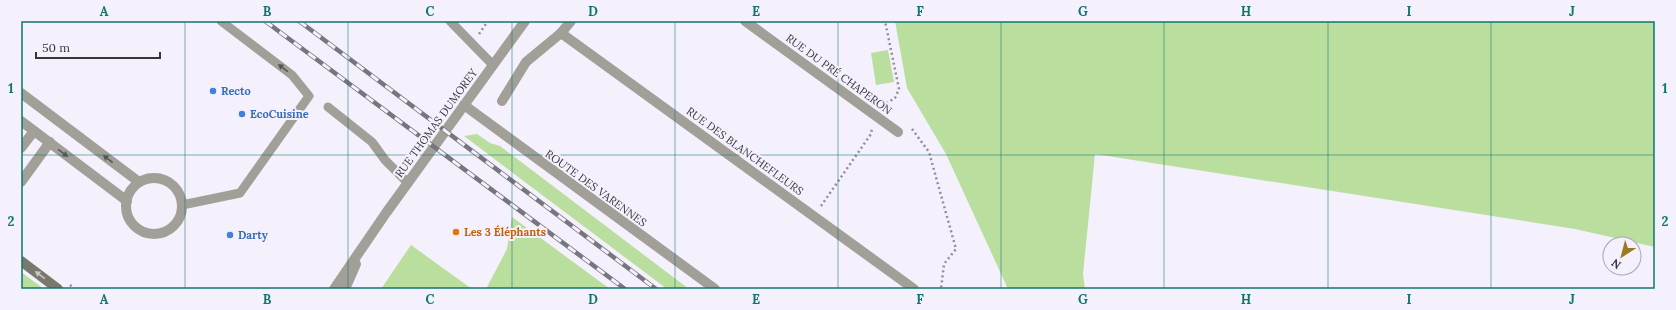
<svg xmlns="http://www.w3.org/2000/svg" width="1676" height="310" viewBox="0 0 1676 310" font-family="Lora,serif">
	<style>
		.green { fill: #b9de9e }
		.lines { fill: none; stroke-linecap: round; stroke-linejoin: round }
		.path { stroke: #908e96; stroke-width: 2.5; stroke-dasharray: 2 3; stroke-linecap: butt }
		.service { stroke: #a19f98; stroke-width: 9 }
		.minor { stroke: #a19f98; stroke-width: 10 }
		.tertiary { stroke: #a19f98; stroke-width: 10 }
		.secondary { stroke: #7a776c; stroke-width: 10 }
		.rail-casing { stroke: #77757d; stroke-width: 4.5 }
		.rail { stroke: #f4f1fc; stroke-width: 3; stroke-dasharray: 9; stroke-linecap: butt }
		.oneway { fill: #575558 }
		.oneway2 { fill: #c9c6ca }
		.grid { fill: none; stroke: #0f766e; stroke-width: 1; stroke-opacity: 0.55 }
		.shop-dot { fill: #3f7fe0; stroke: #f4f1fc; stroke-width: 1.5 }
		.food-dot { fill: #e8710a; stroke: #f4f1fc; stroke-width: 1.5 }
		.labels { text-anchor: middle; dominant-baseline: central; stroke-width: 4; stroke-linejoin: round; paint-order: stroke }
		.street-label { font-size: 11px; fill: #37353c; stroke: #f4f1fc }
		.shop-label { font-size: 11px; font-weight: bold; fill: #366cbe; stroke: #f4f1fc; text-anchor: start }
		.food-label { font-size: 11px; font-weight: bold; fill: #c56008; stroke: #f4f1fc; text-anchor: start }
		.neatline { fill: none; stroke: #0f766e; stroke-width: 1.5 }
		.grid-label { font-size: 13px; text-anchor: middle; font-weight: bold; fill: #0f766e }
	</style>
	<rect width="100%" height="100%" fill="#f4f1fc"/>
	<g class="green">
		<path d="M895,21H1655V247L1575,229L1095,154L1083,274L1085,289H1008L946,154L907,88Z"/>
		<path d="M888,50L894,82L876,85L871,53Z"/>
		<path d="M477,134L490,143L500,146L689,289H667L464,136Z"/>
		<path d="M512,217L610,289H486L507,249Z"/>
		<path d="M411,245L472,289H381Z"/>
		<path d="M21,272L44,289H21Z"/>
	</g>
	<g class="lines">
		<g class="path">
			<path d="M479,34L488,21"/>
			<path d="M882,106L895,98L899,89L885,21"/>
			<path d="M912,129L929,152L956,249L944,264L941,289"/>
			<path d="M821,206L871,134L872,128"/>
			<path d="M70,285L75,289"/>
		</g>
		<g class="service">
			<path d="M450,21L493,65"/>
			<path d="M328,107L372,142L385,160L408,183"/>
			<path d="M182,205L240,193L309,96L292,75L221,21"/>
		</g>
		<g class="minor">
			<path d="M745,21L898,132"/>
			<path d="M561,33L914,289"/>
			<path d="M21,93L139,182"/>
			<path d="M502,101L526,62L561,33L571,21"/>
			<path d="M464,105L715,289"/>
			<path d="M21,121L127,201"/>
			<path d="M21,148L34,131"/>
			<circle cx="154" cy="206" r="28"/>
			<path d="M21,182L50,142"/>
		</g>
		<g class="tertiary">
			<path d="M334,289L386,213L525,21"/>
			<path d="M345,289L356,264"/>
		</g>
		<path class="secondary" d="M21,261L58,289"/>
		<defs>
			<g id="rail">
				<path d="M265,21L625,289"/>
				<path d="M299,21L656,289"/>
			</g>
		</defs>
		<use href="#rail" class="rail-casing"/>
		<use href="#rail" class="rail"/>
	</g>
	<defs><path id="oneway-solid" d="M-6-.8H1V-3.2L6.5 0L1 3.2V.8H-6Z"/></defs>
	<g class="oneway">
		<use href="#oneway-solid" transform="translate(283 68) rotate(-143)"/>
		<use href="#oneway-solid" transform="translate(63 153) rotate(37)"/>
		<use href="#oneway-solid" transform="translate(108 159) rotate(-143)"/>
	</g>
	<use class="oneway2" href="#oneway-solid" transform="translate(40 275) rotate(-143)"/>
	<path class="grid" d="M185,21V289M348,21V289M512,21V289M675,21V289M838,21V289M1001,21V289M1164,21V289M1328,21V289M1491,21V289M21,155H1655"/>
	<g class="shop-dot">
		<circle cx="213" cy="91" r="4"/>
		<circle cx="242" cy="114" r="4"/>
		<circle cx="230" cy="235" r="4"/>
	</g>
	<circle class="food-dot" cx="456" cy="232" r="4"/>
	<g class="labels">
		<g class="street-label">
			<text transform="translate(839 74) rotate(36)">RUE DU PRÉ CHAPERON</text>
			<text transform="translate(436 123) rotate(-54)">RUE THOMAS DUMOREY</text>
			<text transform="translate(745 151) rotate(36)">RUE DES BLANCHEFLEURS</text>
			<text transform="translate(596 188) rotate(36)">ROUTE DES VARENNES</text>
		</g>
		<g class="shop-label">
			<text x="221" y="91">Recto</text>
			<text x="250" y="114">EcoCuisine</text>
			<text x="238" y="235">Darty</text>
		</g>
		<g class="food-label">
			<text x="464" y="232">Les 3 Éléphants</text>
		</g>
	</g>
	<rect width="1676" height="310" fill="none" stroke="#f4f1fc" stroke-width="44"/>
	<g transform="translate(1622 256) rotate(216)"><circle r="19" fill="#f4f1fc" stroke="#a8a6af"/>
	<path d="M0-3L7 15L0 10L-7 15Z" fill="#9b7a24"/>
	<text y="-6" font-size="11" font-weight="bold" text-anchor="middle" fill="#37353c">N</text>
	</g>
	<path d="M36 52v6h124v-6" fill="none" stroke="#37353c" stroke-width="2"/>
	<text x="42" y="52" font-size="12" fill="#37353c" stroke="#f4f1fc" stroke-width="3" paint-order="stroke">50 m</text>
	<rect x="22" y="22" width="1632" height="266" class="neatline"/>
	<g class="grid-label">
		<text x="104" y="16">A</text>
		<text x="267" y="16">B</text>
		<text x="430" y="16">C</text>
		<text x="593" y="16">D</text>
		<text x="756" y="16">E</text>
		<text x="920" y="16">F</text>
		<text x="1083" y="16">G</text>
		<text x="1246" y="16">H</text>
		<text x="1409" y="16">I</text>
		<text x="1572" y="16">J</text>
		<text x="11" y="93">1</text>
		<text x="1665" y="93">1</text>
		<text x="11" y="226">2</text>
		<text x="1665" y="226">2</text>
		<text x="104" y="304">A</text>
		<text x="267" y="304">B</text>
		<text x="430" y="304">C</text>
		<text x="593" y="304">D</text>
		<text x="756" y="304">E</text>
		<text x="920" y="304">F</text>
		<text x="1083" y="304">G</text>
		<text x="1246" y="304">H</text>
		<text x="1409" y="304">I</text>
		<text x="1572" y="304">J</text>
	</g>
</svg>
